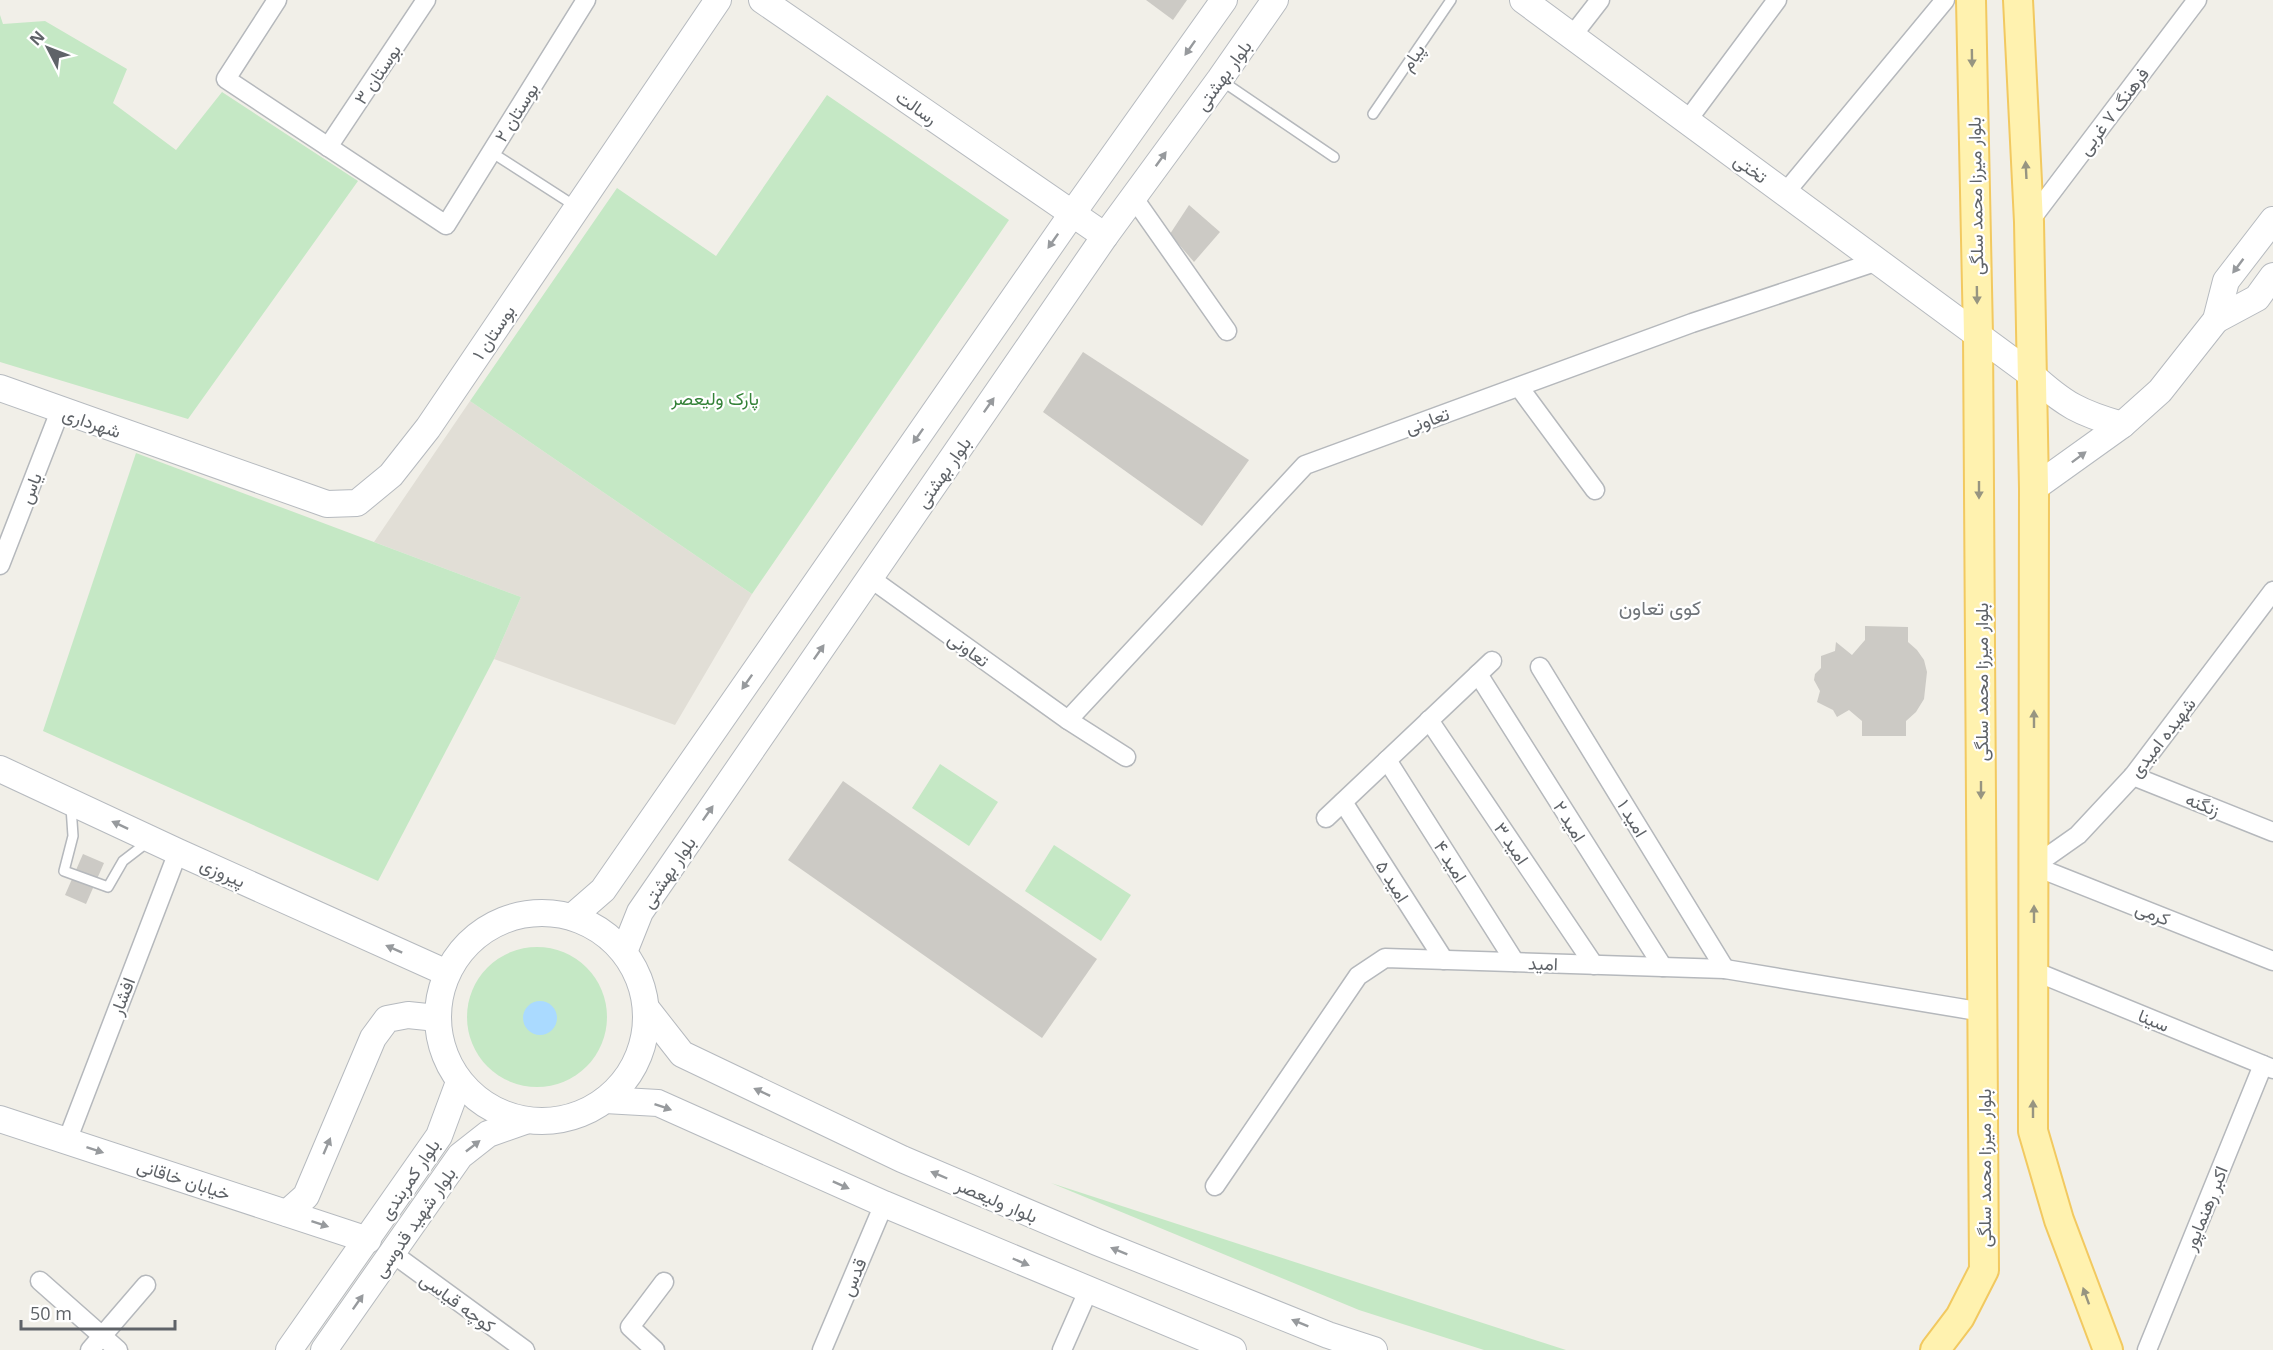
<svg xmlns="http://www.w3.org/2000/svg" width="2273" height="1350" viewBox="0 0 2273 1350" font-family="'Open Sans',Vazirmatn,sans-serif">
	<style>
		.education { fill: #e1ded6 }
		.green { fill: #c5e8c5 }
		.water { fill: #aadaff }
		.building { fill: #cccac5 }
		.lines { fill: none; stroke-linecap: round; stroke-linejoin: round }
		.lane-casing { stroke: #b5b8bc; stroke-width: 12 }
		.street-casing { stroke: #b5b8bc; stroke-width: 21 }
		.secondary-casing { stroke: #b6babf; stroke-width: 28 }
		.primary-casing { stroke: #f2c960; stroke-width: 32 }
		.lane { stroke: #fff; stroke-width: 9 }
		.street { stroke: #fff; stroke-width: 18 }
		.secondary { stroke: #fff; stroke-width: 26 }
		.primary { stroke: #fff2af; stroke-width: 28 }
		.oneway { fill: #979a9d }
		.oneway2 { fill: #979581 }
		.labels { text-anchor: middle; dominant-baseline: central; stroke-width: 4.5; stroke-linejoin: round; paint-order: stroke }
		.street-label { font-size: 18px; fill: #5f6368; stroke: #fff }
		.park-label { font-size: 18px; fill: #348238; stroke: #fff }
		.neighbourhood-label { font-size: 20px; fill: #70757a; stroke: #fff }
	</style>
	<rect width="100%" height="100%" fill="#f1efe8"/>
	<path class="education" d="M470,401L752,594L675,725L494,659L521,597L374,542Z"/>
	<g class="green">
		<path d="M0,15L3,24L45,21L127,69L113,103L176,150L222,92L358,181L188,419L0,362Z"/>
		<path d="M827,95L1009,220L752,594L470,401L617,188L716,256Z"/>
		<path d="M136,453L521,597L494,659L378,881L43,731Z"/>
		<path d="M940,764L998,802L969,846L912,808Z"/>
		<path d="M1054,845L1131,895L1101,941L1025,891Z"/>
		<circle cx="537" cy="1017" r="70"/>
		<path d="M1051,1183L1566,1350H1484L1359,1310Z"/>
	</g>
	<circle class="water" cx="540" cy="1018" r="17"/>
	<g class="building">
		<path d="M1146,0H1187L1173,20Z"/>
		<path d="M1189,205L1220,232L1194,262L1170,234Z"/>
		<path d="M1083,352L1249,460L1202,526L1043,412Z"/>
		<path d="M1865,626L1908,627V642L1917,650L1924,660L1927,672L1924,699L1916,712L1906,721V736H1862V721L1849,710L1837,717L1833,710L1817,702L1820,691L1814,680L1815,674L1821,668V656L1835,651L1836,642L1852,655L1865,640Z"/>
		<path d="M843,781L1097,959L1042,1038L788,860Z"/>
		<path d="M83,854L104,863L86,904L65,895Z"/>
	</g>
	<g class="lines">
		<defs>
			<g id="lane">
				<path d="M1222,81L1334,157"/>
				<path d="M1373,114L1451,0"/>
				<path d="M491,152L575,206"/>
				<path d="M71,807L73,836L64,871L108,887L123,861L149,841"/>
			</g>
			<g id="street">
				<path d="M277,0L226,79L446,225L586,0"/>
				<path d="M1572,36L1600,0"/>
				<path d="M1687,121L1777,0"/>
				<path d="M328,147L426,0"/>
				<path d="M1785,193L1945,0"/>
				<path d="M1133,197L1227,331"/>
				<path d="M2029,222L2197,0"/>
				<path d="M1519,387L1595,490"/>
				<path d="M0,565L60,411"/>
				<path d="M870,578L1068,720L1126,757"/>
				<path d="M1540,667L1725,969"/>
				<path d="M1478,674L1663,967"/>
				<path d="M1068,720L1305,465L1692,323L1878,261"/>
				<path d="M1429,720L1594,965"/>
				<path d="M1387,760L1515,962"/>
				<path d="M2133,776L2273,832"/>
				<path d="M1343,802L1444,960"/>
				<path d="M1326,818L1492,661"/>
				<path d="M2034,866L2078,835L2133,776L2273,591"/>
				<path d="M2034,866L2273,961"/>
				<path d="M2034,971L2273,1069"/>
				<path d="M67,1141L178,852"/>
				<path d="M1215,1186L1358,976L1385,958L1725,969L1983,1012"/>
				<path d="M392,1253L525,1350"/>
				<path d="M40,1281L118,1350"/>
				<path d="M90,1350L146,1285"/>
				<path d="M655,1350L630,1327L664,1282"/>
				<path d="M822,1350L884,1204"/>
				<path d="M1062,1350L1088,1291"/>
				<path d="M2147,1350L2263,1065"/>
			</g>
			<g id="secondary">
				<path d="M762,0L1105,236"/>
				<path d="M1523,0L2032,375C2065,405 2080,413 2122,425"/>
				<path d="M2216,320L2257,298L2273,276"/>
				<path d="M0,388L327,504L357,503L391,475L428,428L718,0"/>
				<path d="M2034,488L2122,425L2160,391L2216,320L2226,281L2273,220"/>
				<path d="M0,769L178,852L447,973"/>
				<circle cx="542" cy="1017" r="104"/>
				<path d="M572,917L603,890L1072,214L1224,0"/>
				<path d="M624,952L640,912L1105,236L1220,79L1275,0"/>
				<path d="M646,1008L682,1054L902,1159L1097,1242L1328,1335L1374,1350"/>
				<path d="M605,1100L658,1103L884,1204L1233,1350"/>
				<path d="M0,1119L368,1240"/>
				<path d="M287,1213L306,1196L373,1038L387,1019L408,1015L437,1018"/>
				<path d="M289,1350L439,1136L459,1082"/>
				<path d="M324,1350L460,1156L488,1134L525,1121"/>
			</g>
			<g id="primary">
				<path d="M2018,0L2029,222L2034,488L2033,1131L2059,1220L2108,1350"/>
				<path d="M1935,1350L1960,1317L1984,1270L1978,335L1971,0"/>
			</g>
		</defs>
		<use href="#lane" class="lane-casing"/>
		<use href="#street" class="street-casing"/>
		<use href="#secondary" class="secondary-casing"/>
		<use href="#primary" class="primary-casing"/>
		<use href="#lane" class="lane"/>
		<use href="#street" class="street"/>
		<use href="#secondary" class="secondary"/>
		<use href="#primary" class="primary"/>
	</g>
	<defs><path id="oneway-solid" d="M-6-.8H1V-3.2L6.5 0L1 3.2V.8H-6Z" transform="scale(1.5)"/></defs>
	<g class="oneway">
		<use href="#oneway-solid" transform="translate(1190 48) rotate(125)"/>
		<use href="#oneway-solid" transform="translate(1161 159) rotate(-54)"/>
		<use href="#oneway-solid" transform="translate(1053 241) rotate(125)"/>
		<use href="#oneway-solid" transform="translate(2238 266) rotate(127)"/>
		<use href="#oneway-solid" transform="translate(989 405) rotate(-55)"/>
		<use href="#oneway-solid" transform="translate(918 436) rotate(125)"/>
		<use href="#oneway-solid" transform="translate(2079 457) rotate(-37)"/>
		<use href="#oneway-solid" transform="translate(819 652) rotate(-55)"/>
		<use href="#oneway-solid" transform="translate(747 682) rotate(125)"/>
		<use href="#oneway-solid" transform="translate(708 813) rotate(-55)"/>
		<use href="#oneway-solid" transform="translate(120 825) rotate(-155)"/>
		<use href="#oneway-solid" transform="translate(394 949) rotate(-156)"/>
		<use href="#oneway-solid" transform="translate(762 1092) rotate(-155)"/>
		<use href="#oneway-solid" transform="translate(663 1107) rotate(19)"/>
		<use href="#oneway-solid" transform="translate(327 1146) rotate(-67)"/>
		<use href="#oneway-solid" transform="translate(473 1146) rotate(-38)"/>
		<use href="#oneway-solid" transform="translate(95 1150) rotate(18)"/>
		<use href="#oneway-solid" transform="translate(939 1175) rotate(-157)"/>
		<use href="#oneway-solid" transform="translate(841 1185) rotate(24)"/>
		<use href="#oneway-solid" transform="translate(320 1224) rotate(18)"/>
		<use href="#oneway-solid" transform="translate(1119 1251) rotate(-158)"/>
		<use href="#oneway-solid" transform="translate(1021 1262) rotate(23)"/>
		<use href="#oneway-solid" transform="translate(358 1302) rotate(-55)"/>
		<use href="#oneway-solid" transform="translate(1300 1323) rotate(-158)"/>
	</g>
	<g class="oneway2">
		<use href="#oneway-solid" transform="translate(1972 58) rotate(89)"/>
		<use href="#oneway-solid" transform="translate(2026 170) rotate(-93)"/>
		<use href="#oneway-solid" transform="translate(1977 295) rotate(89)"/>
		<use href="#oneway-solid" transform="translate(1979 490) rotate(90)"/>
		<use href="#oneway-solid" transform="translate(2034 719) rotate(-90)"/>
		<use href="#oneway-solid" transform="translate(1981 790) rotate(90)"/>
		<use href="#oneway-solid" transform="translate(2034 914) rotate(-90)"/>
		<use href="#oneway-solid" transform="translate(2033 1109) rotate(-90)"/>
		<use href="#oneway-solid" transform="translate(2086 1296) rotate(-110)"/>
	</g>
	<g class="labels">
		<g class="street-label">
			<text transform="translate(1412 57) rotate(-56)">پیام</text>
			<text transform="translate(377 74) rotate(-56)">بوستان ۳</text>
			<text transform="translate(1223 75) rotate(-54)">بلوار بهشتی</text>
			<text transform="translate(917 107) rotate(35)">رسالت</text>
			<text transform="translate(2113 111) rotate(-53)">فرهنگ ۷ غربی</text>
			<text transform="translate(516 112) rotate(-58)">بوستان ۲</text>
			<text transform="translate(1751 168) rotate(36)">تختی</text>
			<text transform="translate(1975 196) rotate(-91)">بلوار میرزا محمد سلگی</text>
			<text transform="translate(493 332) rotate(-56)">بوستان ۱</text>
			<text transform="translate(1427 420) rotate(-20)">تعاونی</text>
			<text transform="translate(92 422) rotate(19)">شهرداری</text>
			<text transform="translate(943 472) rotate(-55)">بلوار بهشتی</text>
			<text transform="translate(30 488) rotate(-69)">یاس</text>
			<text transform="translate(969 649) rotate(36)">تعاونی</text>
			<text transform="translate(1981 682) rotate(-90)">بلوار میرزا محمد سلگی</text>
			<text transform="translate(2162 737) rotate(-52)">شهیده امیدی</text>
			<text transform="translate(2203 804) rotate(22)">زنگنه</text>
			<text transform="translate(1633 818) rotate(59)">امید ۱</text>
			<text transform="translate(1570 821) rotate(58)">امید ۲</text>
			<text transform="translate(1512 843) rotate(56)">امید ۳</text>
			<text transform="translate(1451 861) rotate(58)">امید ۴</text>
			<text transform="translate(223 872) rotate(24)">پیروزی</text>
			<text transform="translate(668 872) rotate(-56)">بلوار بهشتی</text>
			<text transform="translate(1393 881) rotate(58)">امید ۵</text>
			<text transform="translate(2153 913) rotate(22)">کرمی</text>
			<text transform="translate(1543 963) rotate(2)">امید</text>
			<text transform="translate(122 996) rotate(-69)">افشار</text>
			<text transform="translate(2154 1020) rotate(22)">سینا</text>
			<text transform="translate(1984 1168) rotate(-90)">بلوار میرزا محمد سلگی</text>
			<text transform="translate(184 1179) rotate(18)">خیابان خاقانی</text>
			<text transform="translate(409 1179) rotate(-56)">بلوار کمربندی</text>
			<text transform="translate(997 1200) rotate(23)">بلوار ولیعصر</text>
			<text transform="translate(2205 1208) rotate(-68)">اکبر رهنماپور</text>
			<text transform="translate(414 1222) rotate(-55)">بلوار شهید قدوسی</text>
			<text transform="translate(853 1277) rotate(-67)">قدس</text>
			<text transform="translate(458 1302) rotate(36)">کوچه قیاسی</text>
		</g>
		<g class="park-label">
			<text x="715" y="398">پارک ولیعصر</text>
		</g>
		<g class="neighbourhood-label">
			<text x="1660" y="607">کوی تعاون</text>
		</g>
	</g>
	<g transform="translate(48 48) rotate(312)" stroke="#ffffff" stroke-width="4.5" paint-order="stroke">
	<path d="M0-4.5L10 22L0 15L-10 22Z" fill="#5f6368"/>
	<text y="-9" font-size="16" font-weight="bold" text-anchor="middle" fill="#5f6368">N</text>
	</g>
	<path d="M21 1320v9h154v-9" fill="none" stroke="#5f6368" stroke-width="3"/>
	<text x="30" y="1320" font-size="18" fill="#5f6368" stroke="#ffffff" stroke-width="4.5" paint-order="stroke">50 m</text>
</svg>
